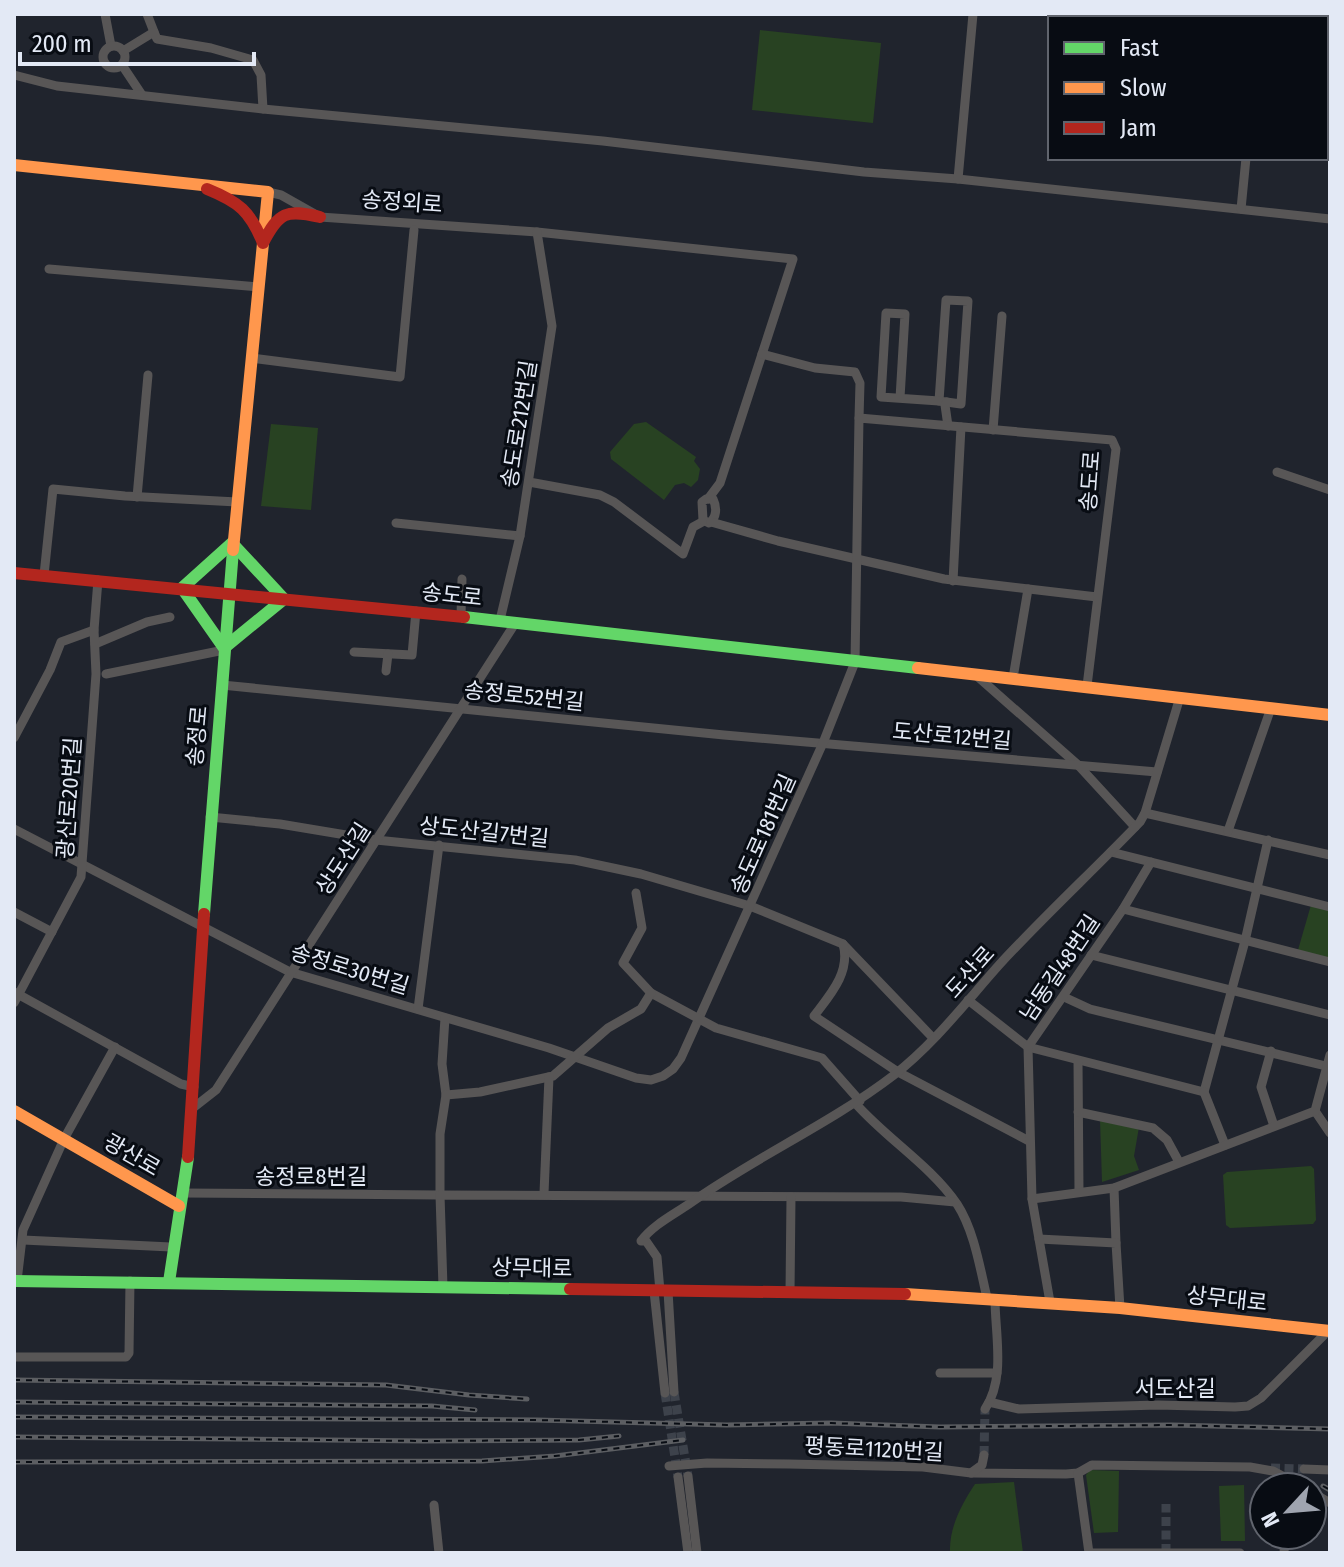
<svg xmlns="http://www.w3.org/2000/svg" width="1344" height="1567" viewBox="0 0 1344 1567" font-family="'Fira Sans Condensed','Noto Sans KR',sans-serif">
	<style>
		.green { fill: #284222 }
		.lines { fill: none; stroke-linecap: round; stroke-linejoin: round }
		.street-tunnel { stroke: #3d424b; stroke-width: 9; stroke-dasharray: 9 4.5; stroke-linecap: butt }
		.street { stroke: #585656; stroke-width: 9 }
		.fast { stroke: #63d668; stroke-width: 12 }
		.slow { stroke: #ff974d; stroke-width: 12 }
		.jam { stroke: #b3261e; stroke-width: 12 }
		.rail-casing { stroke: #5c5e62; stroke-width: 5 }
		.rail { stroke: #080c13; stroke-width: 2; stroke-dasharray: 6; stroke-linecap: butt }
		.labels { text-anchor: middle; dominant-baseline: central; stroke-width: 6; stroke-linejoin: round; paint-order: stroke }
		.street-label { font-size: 22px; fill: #e3e9f5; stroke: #080c13 }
	</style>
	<rect width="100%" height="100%" fill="#20242d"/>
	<g class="green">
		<path d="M760,30L881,43L873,123L752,110Z"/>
		<path d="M646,422L696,457L694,461L700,469L698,480L691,487L684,483L675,485L664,500L611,459L610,452L634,424Z"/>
		<path d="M271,424L318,428L311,510L261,506Z"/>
		<path d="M1311,905L1330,910V959L1298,950Z"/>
		<path d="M1100,1120L1139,1127L1134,1156L1139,1170L1102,1182Z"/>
		<path d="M1311,1166L1314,1169L1316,1220L1313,1224L1230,1228L1226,1225L1223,1175L1227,1172Z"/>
		<path d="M1090,1470L1119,1471L1118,1532L1094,1533L1086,1475Z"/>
		<path d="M1014,1482L1023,1553H950C949,1528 961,1505 975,1484Z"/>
		<path d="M1244,1485L1245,1541H1221L1219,1486Z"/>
	</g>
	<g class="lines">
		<g class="street-tunnel">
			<path d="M674,1392L688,1476"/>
			<path d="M665,1393L678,1477"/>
			<path d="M984,1455L985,1409"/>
			<path d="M1271,1468L1304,1469"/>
			<path d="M1166,1553V1504"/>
		</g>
		<g class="street">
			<path d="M105,14L111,46"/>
			<path d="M147,14L154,32"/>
			<path d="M1171,14L1210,18"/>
			<path d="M1326,30H1330"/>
			<circle cx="114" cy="57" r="11"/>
			<path d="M123,51L154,32L157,39L211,48L253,60L261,75L263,109"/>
			<path d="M122,65L142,95"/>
			<path d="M14,75L57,86L263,109L603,141L864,172L958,179L1330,219"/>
			<path d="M958,179L973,14"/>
			<path d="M268,192L281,195L320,217L537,232L793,259L720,483L708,499"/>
			<path d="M1241,209L1246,158"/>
			<path d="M49,269L258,287"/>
			<path d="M946,300L968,301L961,404L939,401Z"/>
			<path d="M762,354L815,368L855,372L860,383L859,418"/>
			<path d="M251,358L400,377L414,230"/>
			<path d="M900,398L905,314L886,313L881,397L939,401"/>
			<path d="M947,402L945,405L948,426"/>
			<path d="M993,430L1002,316"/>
			<path d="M1277,472L1330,490"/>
			<path d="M529,482L600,495L614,502L683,554L693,527L704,521"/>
			<path d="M137,497L148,375"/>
			<path d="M706,499H713C717,507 717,518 709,523L703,520L702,502Z"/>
			<path d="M711,522L778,541L944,579L1097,597"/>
			<path d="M396,523L520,536"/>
			<path d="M44,575L53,489L125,496L237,502"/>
			<path d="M953,581L961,427"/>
			<path d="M461,616L462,579"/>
			<path d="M500,620L520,536L552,326L537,232"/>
			<path d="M95,644L147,622L170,617"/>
			<path d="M354,652L412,655L416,611"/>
			<path d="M386,671L388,654"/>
			<path d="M106,674L224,650"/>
			<path d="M977,676L1078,765L1135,827"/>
			<path d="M1013,678L1028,589"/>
			<path d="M222,685L724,735L1157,772"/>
			<path d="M14,738L50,670L61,642L94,630"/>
			<path d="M1145,813L1330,855"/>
			<path d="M210,817L280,824L376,840L575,860L641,874L750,906L843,944L933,1038"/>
			<path d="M14,829L290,972L549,1048L636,1078L651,1080L663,1076L673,1069L681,1058L823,743L855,662L859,418L1112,440L1116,449L1087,686"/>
			<path d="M1228,831L1271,708"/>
			<path d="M1111,852L1330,907"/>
			<path d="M636,893L642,928L623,963L651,993L716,1028L822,1058L860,1101"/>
			<path d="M1123,909L1330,962"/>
			<path d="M14,912L52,932"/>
			<path d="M843,944C851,972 830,995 814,1016L898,1072L1029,1141"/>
			<path d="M1091,955L1330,1015"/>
			<path d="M14,992L181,1084L194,1087"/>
			<path d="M1064,997L1090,1009L1330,1067"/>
			<path d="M968,1000L1028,1047L1204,1092L1245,941L1268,840"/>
			<path d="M14,1003L81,877L96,674L94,630L98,580"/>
			<path d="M418,1009L439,845"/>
			<path d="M445,1018L442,1064L446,1095"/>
			<path d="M1271,1051L1261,1087L1274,1126"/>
			<path d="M1078,1061L1079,1192"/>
			<path d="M1204,1092L1225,1145"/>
			<path d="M856,1104C887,1139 930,1165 957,1204C974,1230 980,1268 987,1298"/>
			<path d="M193,1108L216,1090L516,622"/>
			<path d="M1315,1111L1330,1133"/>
			<path d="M1078,1112L1153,1128L1167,1140L1179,1162"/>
			<path d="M1114,1188L1116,1243"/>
			<path d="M183,1193L440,1195V1134L446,1095L480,1092L553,1076L608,1028L641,1009L651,993"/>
			<path d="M544,1193L549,1077"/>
			<path d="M1032,1199L1114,1188L1315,1111L1330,1055"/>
			<path d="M1039,1239L1116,1243L1120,1308"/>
			<path d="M23,1240L171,1247"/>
			<path d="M17,1281L23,1230L64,1139L115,1047"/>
			<path d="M443,1287L440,1195L901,1197L955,1202"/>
			<path d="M654,1291L665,1393"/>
			<path d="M660,1291L657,1257L646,1241H641C653,1225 673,1215 689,1204C755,1157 830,1124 894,1075C934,1044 966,1002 999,965C1044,916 1094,870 1140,822L1145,813L1180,697"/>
			<path d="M668,1291L674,1392"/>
			<path d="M790,1293L791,1197"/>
			<path d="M1050,1302L1032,1199L1028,1047L1123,909L1151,862"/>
			<path d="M14,1357H126L129,1353L130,1281"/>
			<path d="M940,1373H997"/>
			<path d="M989,1402L1019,1409L1158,1405L1235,1407L1248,1406L1261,1398L1330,1329"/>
			<path d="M985,1409C1006,1378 995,1334 995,1299"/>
			<path d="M669,1466L707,1463L789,1464L923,1467L971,1473L1066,1474L1078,1473L1092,1465L1250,1467L1273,1471L1303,1487"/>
			<path d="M1304,1469L1330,1470"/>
			<path d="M971,1473L982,1465L984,1455"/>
			<path d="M1078,1473L1089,1553"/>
			<path d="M688,1476L697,1553"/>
			<path d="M678,1477L688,1553"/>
			<path d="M1312,1492L1330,1503"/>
			<path d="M434,1505L439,1553"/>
			<path d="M1092,1553H1240"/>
			<path d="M1284,1553L1285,1535"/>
		</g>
		<g class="fast">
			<path d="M232,543L284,599L224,648L182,588Z"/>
			<path d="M464,617L918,668"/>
			<path d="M204,914L233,550"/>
			<path d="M14,1281L570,1289"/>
			<path d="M169,1282L188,1157"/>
		</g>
		<g class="slow">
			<path d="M14,165L268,192L233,550"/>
			<path d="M918,668L1330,715"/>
			<path d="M14,1111L179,1206"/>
			<path d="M905,1294L1120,1308L1330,1331"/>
		</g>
		<g class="jam">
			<path d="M207,189C239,202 250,211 263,243C279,212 286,209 320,217"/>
			<path d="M14,573L464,617"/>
			<path d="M188,1157L204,914"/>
			<path d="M570,1289L905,1294"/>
		</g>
		<defs>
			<g id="rail">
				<path d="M14,1380L386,1385L469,1395L527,1399"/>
				<path d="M14,1402L432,1406L475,1410"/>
				<path d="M14,1417L537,1420L727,1425L831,1423L940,1427L1172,1425L1330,1429"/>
				<path d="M14,1437L424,1441L579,1440L619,1436"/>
				<path d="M14,1462L482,1461L555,1456L683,1440"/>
				<path d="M1323,1486L1330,1490"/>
			</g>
		</defs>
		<use href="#rail" class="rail-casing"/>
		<use href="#rail" class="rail"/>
	</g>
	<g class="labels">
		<g class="street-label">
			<text transform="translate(402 202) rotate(4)">송정외로</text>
			<text transform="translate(519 424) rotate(-81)">송도로212번길</text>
			<text transform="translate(1090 481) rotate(-86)">송도로</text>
			<text transform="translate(452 595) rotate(6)">송도로</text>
			<text transform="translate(524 696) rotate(6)">송정로52번길</text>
			<text transform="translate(197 736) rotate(-85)">송정로</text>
			<text transform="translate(952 736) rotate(5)">도산로12번길</text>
			<text transform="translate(69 798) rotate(-86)">광산로20번길</text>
			<text transform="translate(484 832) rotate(6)">상도산길7번길</text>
			<text transform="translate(763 834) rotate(-66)">송도로181번길</text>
			<text transform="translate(343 859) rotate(-57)">상도산길</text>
			<text transform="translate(1060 968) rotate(-56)">남동길48번길</text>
			<text transform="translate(350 969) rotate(17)">송정로30번길</text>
			<text transform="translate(970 972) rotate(-48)">도산로</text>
			<text transform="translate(132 1155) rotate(30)">광산로</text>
			<text x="311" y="1176">송정로8번길</text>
			<text transform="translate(532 1268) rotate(1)">상무대로</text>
			<text transform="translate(1227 1299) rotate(6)">상무대로</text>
			<text x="1175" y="1388">서도산길</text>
			<text transform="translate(874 1449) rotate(3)">평동로1120번길</text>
		</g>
	</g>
	<rect width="1344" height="1567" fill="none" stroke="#e3e9f5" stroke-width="32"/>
	<rect x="1048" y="16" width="280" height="144" fill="#080c13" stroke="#60646d" stroke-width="2"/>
	<rect x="1064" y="42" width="40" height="12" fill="#63d668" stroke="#60646d" stroke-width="2"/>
	<text x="1120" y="56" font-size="24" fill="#e3e9f5">Fast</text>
	<rect x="1064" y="82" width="40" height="12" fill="#ff974d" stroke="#60646d" stroke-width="2"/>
	<text x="1120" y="96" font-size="24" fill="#e3e9f5">Slow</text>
	<rect x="1064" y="122" width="40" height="12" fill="#b3261e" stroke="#60646d" stroke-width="2"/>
	<text x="1120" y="136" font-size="24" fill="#e3e9f5">Jam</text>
	<g transform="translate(1288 1511) rotate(244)"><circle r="38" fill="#080c13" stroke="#60646d" stroke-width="2"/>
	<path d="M0-6L14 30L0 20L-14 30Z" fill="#9fa4af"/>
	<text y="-12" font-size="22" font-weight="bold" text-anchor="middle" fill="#e3e9f5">N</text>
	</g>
	<path d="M20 52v12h234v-12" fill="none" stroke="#e3e9f5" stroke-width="4"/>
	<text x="32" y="52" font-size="24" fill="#e3e9f5" stroke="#080c13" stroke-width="6" paint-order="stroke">200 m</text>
</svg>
